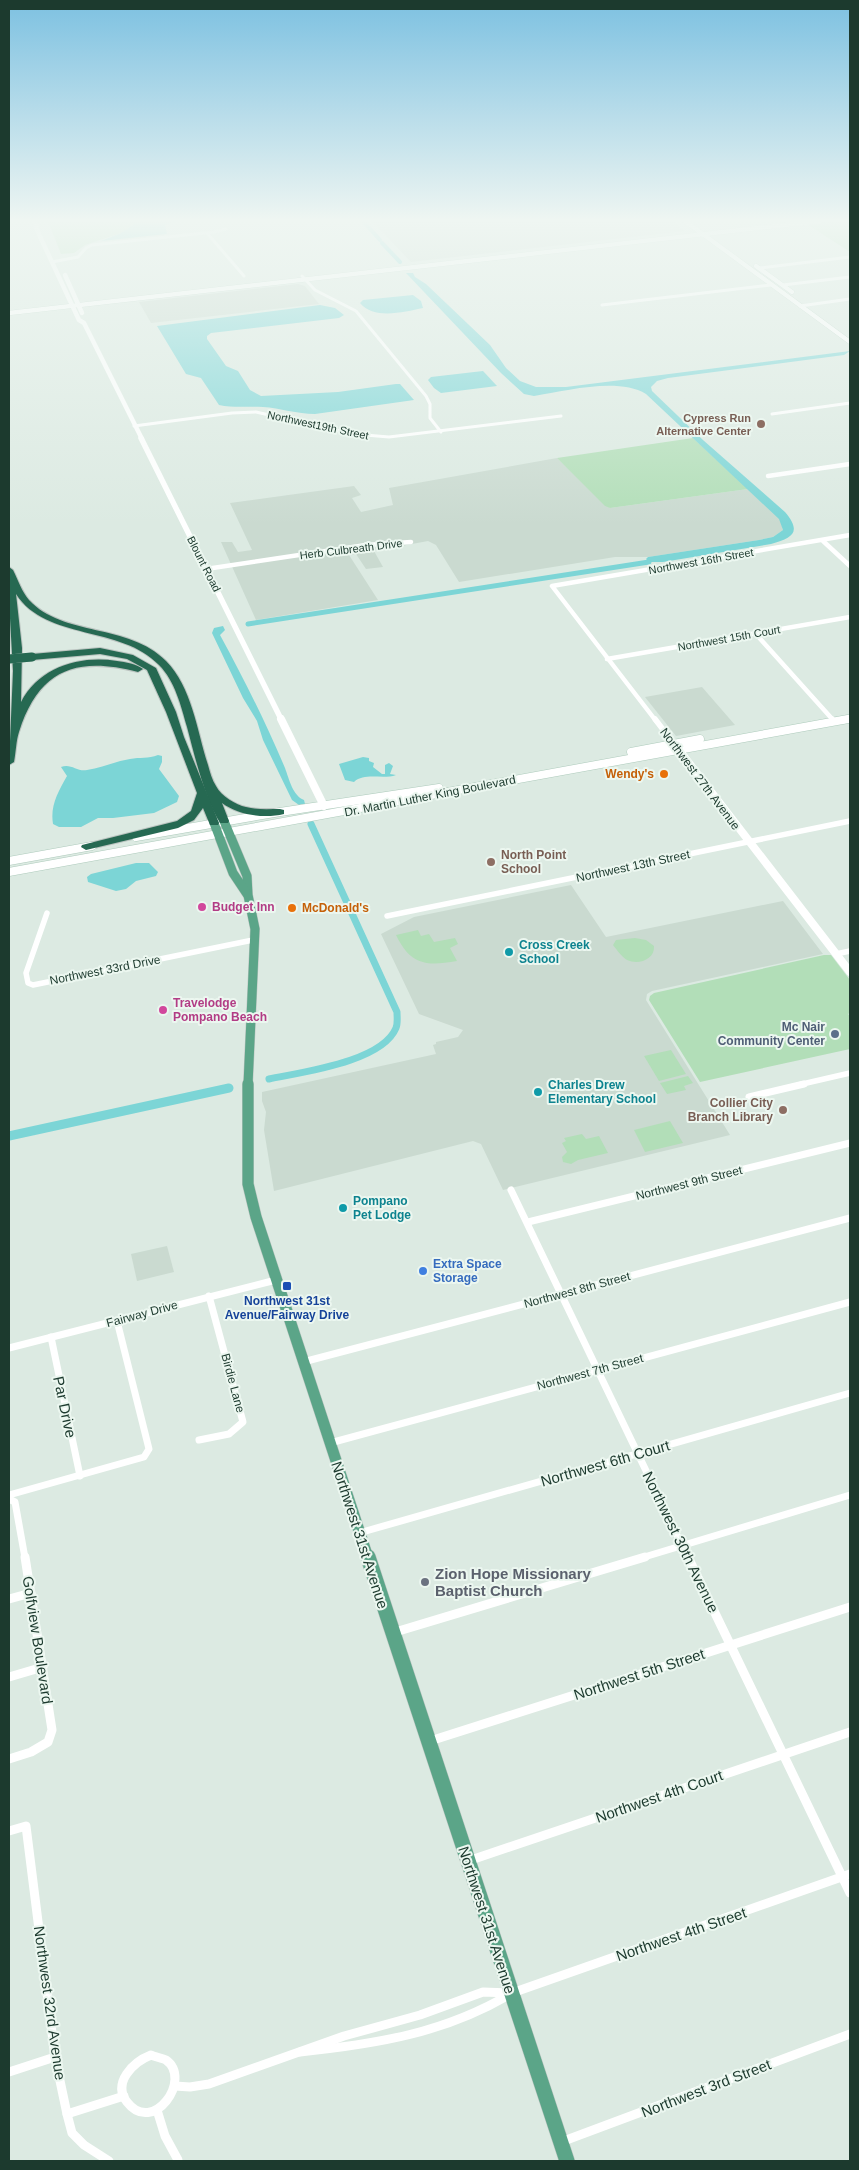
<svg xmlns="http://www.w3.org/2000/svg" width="859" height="2170" viewBox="0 0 859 2170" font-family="Helvetica,sans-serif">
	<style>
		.built { fill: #cadad0 }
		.green { fill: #b2deb8 }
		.water { fill: #7cd5d6 }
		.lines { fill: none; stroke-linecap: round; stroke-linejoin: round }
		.canal-far3 { stroke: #7cd5d6; stroke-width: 4 }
		.canal-far2 { stroke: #7cd5d6; stroke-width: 5 }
		.canal-far1 { stroke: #7cd5d6; stroke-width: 7 }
		.canal { stroke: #7cd5d6; stroke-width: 9 }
		.secondary-far2-casing { stroke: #aecbbc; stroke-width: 5 }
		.secondary-far1-casing { stroke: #aecbbc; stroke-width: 6 }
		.secondary-casing { stroke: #aecbbc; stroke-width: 9 }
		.primary-far2-casing { stroke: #bbc4c0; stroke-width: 10 }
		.primary-far1-casing { stroke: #bbc4c0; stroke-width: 12 }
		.primary-casing { stroke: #bbc4c0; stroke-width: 16 }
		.motorway-casing { stroke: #bbc4c0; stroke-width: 2 }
		.minor-far4 { stroke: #fff; stroke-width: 3 }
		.minor-far3 { stroke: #fff; stroke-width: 4.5 }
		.minor-far2 { stroke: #fff; stroke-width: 5.5 }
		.minor-far1 { stroke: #fff; stroke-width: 7 }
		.minor { stroke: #fff; stroke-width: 9 }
		.tertiary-far2 { stroke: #fff; stroke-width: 4.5 }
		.tertiary-far1 { stroke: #fff; stroke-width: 5.5 }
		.tertiary { stroke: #fff; stroke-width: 8 }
		.secondary-far2 { stroke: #fff; stroke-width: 4.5 }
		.secondary-far1 { stroke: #fff; stroke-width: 5.5 }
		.secondary { stroke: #fff; stroke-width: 8 }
		.primary-far2 { stroke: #5ba588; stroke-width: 9 }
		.primary-far1 { stroke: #5ba588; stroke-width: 11 }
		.primary { stroke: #5ba588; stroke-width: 15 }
		.motorway { fill: #266952; fill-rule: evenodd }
		.motorway-bridge-casing { stroke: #bbc4c0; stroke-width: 9; stroke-linecap: butt }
		.motorway-bridge { stroke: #266952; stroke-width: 9 }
		.education-dot { fill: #8d6e63; stroke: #ecf7f0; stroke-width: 2 }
		.food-dot { fill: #e8710a; stroke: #ecf7f0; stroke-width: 2 }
		.hotel-dot { fill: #d1479c; stroke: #ecf7f0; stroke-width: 2 }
		.culture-dot { fill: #0f9aa8; stroke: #ecf7f0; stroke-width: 2 }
		.service-dot { fill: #5c6f8a; stroke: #ecf7f0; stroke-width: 2 }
		.shop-dot { fill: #3f7fe0; stroke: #ecf7f0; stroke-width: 2 }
		.transit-dot { fill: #1a4fb4; stroke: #ecf7f0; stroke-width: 2 }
		.worship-dot { fill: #6b7280; stroke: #ecf7f0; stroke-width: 2 }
		.labels { text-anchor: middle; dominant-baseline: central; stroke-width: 4; stroke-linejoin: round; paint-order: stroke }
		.far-education-label { font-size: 11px; font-weight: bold; fill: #785e54; stroke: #ecf7f0; text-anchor: end }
		.far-street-label { font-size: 11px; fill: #1c3a2e; stroke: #ecf7f0 }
		.food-label { font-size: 12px; font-weight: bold; fill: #c56008; stroke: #ecf7f0; text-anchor: end }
		.street-label { font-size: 12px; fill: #1c3a2e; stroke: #ecf7f0 }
		.education-label { font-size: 12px; font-weight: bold; fill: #785e54; stroke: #ecf7f0; text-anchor: start }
		.hotel-label { font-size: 12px; font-weight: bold; fill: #b23c85; stroke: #ecf7f0; text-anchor: start }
		.culture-label { font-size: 12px; font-weight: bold; fill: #0d838f; stroke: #ecf7f0; text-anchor: start }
		.service-label { font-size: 12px; font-weight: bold; fill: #4e5e75; stroke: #ecf7f0; text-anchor: end }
		.shop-label { font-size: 12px; font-weight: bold; fill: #366cbe; stroke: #ecf7f0; text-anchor: start }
		.transit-label { font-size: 12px; font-weight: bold; fill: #164399; stroke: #ecf7f0 }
		.near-street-label { font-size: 15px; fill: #1c3a2e; stroke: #ecf7f0 }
		.near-worship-label { font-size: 15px; font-weight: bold; fill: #5b616d; stroke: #ecf7f0; text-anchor: start }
	</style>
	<rect width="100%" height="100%" fill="#dceae2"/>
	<g class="built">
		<path d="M372,221H672L685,231L411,262Z"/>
		<path d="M298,284L305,286L319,304L151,323L139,302Z"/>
		<path d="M557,458L610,508L748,489L780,519L783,530L773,537L759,540L648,557H615L459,582L436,545L428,541L374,551L383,567L366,569L356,554L349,555L378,600L256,620L221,542H232L238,552L252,550L230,503L354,486L361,495L352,498L361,512L393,505L389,488Z"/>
		<path d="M702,687L735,725L676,736L645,697Z"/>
		<path d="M571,885L606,937L783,901L823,954L652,991L647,994L646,1000L730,1135L503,1190L481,1144L473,1141L274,1191L264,1130L266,1112L262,1101V1092L436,1054L433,1045L436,1044V1042L458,1037L463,1030L419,1014L381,934L414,917Z"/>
		<path d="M167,1246L174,1272L137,1281L131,1254Z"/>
	</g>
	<g class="green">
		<path d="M48,221H139L121,233L85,245L74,253L61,254Z"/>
		<path d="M832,221H850V252L807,224Z"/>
		<path d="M693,438L748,489L610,508L605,506L557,458Z"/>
		<path d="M418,930L421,936L429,934L434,942L455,938L458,944L450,948L457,961C427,966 411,966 396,935Z"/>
		<path d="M635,938L646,940L654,946C655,960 638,965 627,960C622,957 616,949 613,945L616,940Z"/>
		<path d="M824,955H831L850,980V1013L848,1014L850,1016V1049L700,1082L649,1000L650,996L654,993Z"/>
		<path d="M671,1050L686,1074L659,1081L644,1056Z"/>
		<path d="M688,1076L693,1083L684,1086L686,1090L667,1094L660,1083Z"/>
		<path d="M670,1121L683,1143L645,1152L634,1130Z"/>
		<path d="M582,1134L586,1139L599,1136L608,1153L578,1160L571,1164L563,1162L562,1157L567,1152L562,1143L566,1141L564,1138Z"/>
	</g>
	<g class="water">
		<path d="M139,221H176L165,225L167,234L101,241L121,233Z"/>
		<path d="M406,273H413L415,277L426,284L490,345L506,368L520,381L536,387H566L850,351L844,355L668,378L657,381L651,387L652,391L703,440L785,512C802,532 793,538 771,544L663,562H649L646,559L648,557L759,540L773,537L783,530L779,519L646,394C618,377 566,391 534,396L524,394L501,373Z"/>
		<path d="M413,295L421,301L423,308C404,312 374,320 360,303L363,300Z"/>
		<path d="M320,305L335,308L344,315L339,318L211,333L207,336V339L226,366L238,371L250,390L261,396L338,392L396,384H400L414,400L315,414C297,414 280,408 263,407C248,406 233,408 219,405L201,378L186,374L157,326Z"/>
		<path d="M483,371L497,386L441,393L434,388L428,380L431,377Z"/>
		<path d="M223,626L225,630L220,635C244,679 266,723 285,768C289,779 293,796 304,800L305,804L299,805L292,800L263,740L257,721L243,698L212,633L214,628Z"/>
		<path d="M158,755L162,756V762L159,769L179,796L177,802L154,813L113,818H98L81,827H59L53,824C50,806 58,792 67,776L61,767C71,763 77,772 87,770C102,768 116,761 130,759C140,757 148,759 158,755Z"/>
		<path d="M363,757L369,758V761L374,763L373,767L382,774H385V765L389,763L393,766L390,774L396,775C383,780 365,772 354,782L345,780L339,764Z"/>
		<path d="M136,863H149L158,872L156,876L136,881L126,889L116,891L88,882L87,877L91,874Z"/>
	</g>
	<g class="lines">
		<g class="canal-far3">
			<path d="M363,221L380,240"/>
			<path d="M382,243L400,262"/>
		</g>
		<path class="canal-far2" d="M248,624L649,562"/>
		<path class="canal-far1" d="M269,1079C302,1072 382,1062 396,1028C398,1023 397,1017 397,1012L311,824"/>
		<path class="canal" d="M9,1136L229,1088"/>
		<defs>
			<g id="secondary-far2">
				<path d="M685,221L850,342"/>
				<path d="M756,266L792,292"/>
				<path d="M9,313L820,221"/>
			</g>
			<path id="secondary-far1" d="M842,721L850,719"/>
			<g id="secondary">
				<path d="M631,752L700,739"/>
				<path d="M136,837L280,812L439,788"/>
				<path d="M9,861L92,846"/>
				<path d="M9,872L848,719"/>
			</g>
			<g id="primary-far2">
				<path d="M224,821L247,876L248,895L255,929L248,1085"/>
				<path d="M214,823L233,873L247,894"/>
			</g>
			<path id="primary-far1" d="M248,1084V1184L256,1217L368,1558"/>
			<path id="primary" d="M368,1557L567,2161"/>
			<g id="motorway">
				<path d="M9,567L13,570C18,580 22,592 29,600C63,637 129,623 166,661C192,687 197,731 208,765C210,772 212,780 216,786C221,796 236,805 246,807C257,810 269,809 280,809L284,810V814C264,819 238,815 222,803L229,821L228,823H220C204,796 195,757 187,727C181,706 175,681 159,665C121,625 46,641 16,594L22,648L21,702C39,667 80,655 117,661C126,662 136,664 143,669L138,672C77,656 39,669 19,732C16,741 16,752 14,762L9,765L13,671L9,601Z"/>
				<path d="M100,648L133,655L156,668L176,712L184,737L219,823L218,825H210L203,808L194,820L178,828L86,850L81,847L82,845L177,821L191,811L197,793L166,712L147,670L127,659L100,654L32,660L27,657L32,654Z"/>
			</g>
		</defs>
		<use href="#secondary-far2" class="secondary-far2-casing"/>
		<use href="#secondary-far1" class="secondary-far1-casing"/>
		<use href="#secondary" class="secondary-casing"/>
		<use href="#primary-far2" class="primary-far2-casing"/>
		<use href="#primary-far1" class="primary-far1-casing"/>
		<use href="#primary" class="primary-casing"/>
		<use href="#motorway" class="motorway-casing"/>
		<g class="minor-far4">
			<path d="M207,233L244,276"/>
			<path d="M52,262L78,257L86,248L92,245L214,232L226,229"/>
			<path d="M759,268L850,257"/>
			<path d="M302,276L315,290L356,311L426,396L430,404V418L441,432"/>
			<path d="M783,285L850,277"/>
			<path d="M602,305L771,285"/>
			<path d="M800,306L850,299"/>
			<path d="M772,414L850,403"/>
			<path d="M134,426L232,413L256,412L353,434L389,437L561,416"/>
		</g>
		<g class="minor-far3">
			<path d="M768,476L850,464"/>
			<path d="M823,541L850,566"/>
			<path d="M206,569L366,545L411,542"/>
			<path d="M755,633L834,721"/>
			<path d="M607,659L850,617"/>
			<path d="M656,721L552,586L850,535"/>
		</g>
		<g class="minor-far2">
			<path d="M655,719L674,744"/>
			<path d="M832,719L834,721"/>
			<path d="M47,913L26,973L28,983L33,985L253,940"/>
			<path d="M387,916L850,821"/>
			<path d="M836,954L850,951"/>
			<path d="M798,1085L850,1073"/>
		</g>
		<g class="minor-far1">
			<path d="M749,1097L804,1084"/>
			<path d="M511,1190L688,1558"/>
			<path d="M528,1222L850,1143"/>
			<path d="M51,1337L80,1476"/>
			<path d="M9,1348L276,1280"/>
			<path d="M303,1362L850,1218"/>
			<path d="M199,1440L229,1434L243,1422L209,1296"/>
			<path d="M330,1443L850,1302"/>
			<path d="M9,1495L144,1457L149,1449L117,1321"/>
			<path d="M9,1499L15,1502L25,1558"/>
			<path d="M359,1533L850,1393"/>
			<path d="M641,1558L850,1495"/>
		</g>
		<g class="minor">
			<path d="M688,1557L850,1893"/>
			<path d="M9,1599L31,1593"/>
			<path d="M392,1633L645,1557"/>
			<path d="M9,1677L43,1667"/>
			<path d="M430,1741L850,1607"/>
			<path d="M9,1759L31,1752L48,1742L52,1730L25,1557"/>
			<path d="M9,1831L26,1826L55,2057L67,2114L72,2133L84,2145L109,2161"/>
			<path d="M468,1861L850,1732"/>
			<path d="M300,2052C377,2044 445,2033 512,1993L850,1874"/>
			<path d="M151,2055C155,2057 162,2058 166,2060C193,2079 153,2136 127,2102C112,2083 133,2062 151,2055Z"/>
			<path d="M9,2072L55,2057"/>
			<path d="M175,2086L190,2087L209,2084L344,2036L420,2015L483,1992L511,1993"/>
			<path d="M157,2110L165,2136L178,2160"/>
			<path d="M67,2114L124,2096"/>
			<path d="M561,2142L850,2034"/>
		</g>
		<g class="tertiary-far2">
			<path d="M35,221L37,230L79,320L84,323L142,439"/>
			<path d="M65,275L82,313"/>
		</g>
		<path class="tertiary-far1" d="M141,438L282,721"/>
		<g class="tertiary">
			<path d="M281,719L324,806"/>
			<path d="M675,745L850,972"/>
		</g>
		<use href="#secondary-far2" class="secondary-far2"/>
		<use href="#secondary-far1" class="secondary-far1"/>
		<use href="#secondary" class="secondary"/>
		<use href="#primary-far2" class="primary-far2"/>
		<use href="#primary-far1" class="primary-far1"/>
		<use href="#primary" class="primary"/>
		<use href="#motorway" class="motorway"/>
		<defs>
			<path id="motorway-bridge" d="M9,659L32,657"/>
		</defs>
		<use href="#motorway-bridge" class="motorway-bridge-casing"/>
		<use href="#motorway-bridge" class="motorway-bridge"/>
	</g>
	<linearGradient id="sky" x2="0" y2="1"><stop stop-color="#7dc1e1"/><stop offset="0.42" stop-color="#eff6f2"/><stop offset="1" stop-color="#eff6f2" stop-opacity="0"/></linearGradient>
	<rect width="859" height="525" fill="url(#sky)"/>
	<g class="education-dot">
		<circle cx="761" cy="424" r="5"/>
		<circle cx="491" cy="862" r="5"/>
		<circle cx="783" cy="1110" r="5"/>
	</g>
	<g class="food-dot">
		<circle cx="664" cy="774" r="5"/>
		<circle cx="292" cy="908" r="5"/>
	</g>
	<g class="hotel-dot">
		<circle cx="202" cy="907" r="5"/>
		<circle cx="163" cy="1010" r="5"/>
	</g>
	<g class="culture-dot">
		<circle cx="509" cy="952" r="5"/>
		<circle cx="538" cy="1092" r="5"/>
		<circle cx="343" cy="1208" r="5"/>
	</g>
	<circle class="service-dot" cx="835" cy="1034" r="5"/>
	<circle class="shop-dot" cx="423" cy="1271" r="5"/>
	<rect class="transit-dot" x="282" y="1281" width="10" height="10" rx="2.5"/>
	<circle class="worship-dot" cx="425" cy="1582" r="5"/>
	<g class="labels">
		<g class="far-education-label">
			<text x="751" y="418">Cypress Run<tspan x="751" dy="13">Alternative Center</tspan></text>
		</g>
		<g class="far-street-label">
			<text transform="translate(318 425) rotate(12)">Northwest19th Street</text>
			<text transform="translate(351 549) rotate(-7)">Herb Culbreath Drive</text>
			<text transform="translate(701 561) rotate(-10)">Northwest 16th Street</text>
			<text transform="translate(204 564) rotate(63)">Blount Road</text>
			<text transform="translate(729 638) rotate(-10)">Northwest 15th Court</text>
		</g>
		<g class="food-label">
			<text x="654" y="774">Wendy's</text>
			<text x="302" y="908" text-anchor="start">McDonald's</text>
		</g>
		<g class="street-label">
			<text transform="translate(700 779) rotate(53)">Northwest 27th Avenue</text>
			<text transform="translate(430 796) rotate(-11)">Dr. Martin Luther King Boulevard</text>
			<text transform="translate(633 866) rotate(-12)">Northwest 13th Street</text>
			<text transform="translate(105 970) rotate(-11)">Northwest 33rd Drive</text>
			<text transform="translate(689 1183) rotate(-14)">Northwest 9th Street</text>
			<text transform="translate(577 1290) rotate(-15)">Northwest 8th Street</text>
			<text transform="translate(142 1314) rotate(-15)">Fairway Drive</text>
			<text transform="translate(590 1372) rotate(-15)">Northwest 7th Street</text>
			<text transform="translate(233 1383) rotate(75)">Birdie Lane</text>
		</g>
		<g class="education-label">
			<text x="501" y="855">North Point<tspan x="501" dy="14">School</tspan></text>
			<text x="773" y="1103" text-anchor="end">Collier City<tspan x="773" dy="14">Branch Library</tspan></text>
		</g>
		<g class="hotel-label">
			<text x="212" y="907">Budget Inn</text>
			<text x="173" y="1003">Travelodge<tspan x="173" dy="14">Pompano Beach</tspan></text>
		</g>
		<g class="culture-label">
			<text x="519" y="945">Cross Creek<tspan x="519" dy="14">School</tspan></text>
			<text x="548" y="1085">Charles Drew<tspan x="548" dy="14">Elementary School</tspan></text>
			<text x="353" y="1201">Pompano<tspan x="353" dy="14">Pet Lodge</tspan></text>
		</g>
		<g class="service-label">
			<text x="825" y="1027">Mc Nair<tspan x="825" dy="14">Community Center</tspan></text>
		</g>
		<g class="shop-label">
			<text x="433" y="1264">Extra Space<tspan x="433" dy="14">Storage</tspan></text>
		</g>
		<g class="transit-label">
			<text x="287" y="1301">Northwest 31st<tspan x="287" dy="14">Avenue/Fairway Drive</tspan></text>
		</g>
		<g class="near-street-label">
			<text transform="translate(65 1407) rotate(78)">Par Drive</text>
			<text transform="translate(605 1463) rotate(-16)">Northwest 6th Court</text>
			<text transform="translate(360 1535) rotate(72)">Northwest 31st Avenue</text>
			<text transform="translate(681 1542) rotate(64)">Northwest 30th Avenue</text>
			<text transform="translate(38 1640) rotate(81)">Golfview Boulevard</text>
			<text transform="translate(639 1674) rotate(-18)">Northwest 5th Street</text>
			<text transform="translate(659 1796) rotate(-19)">Northwest 4th Court</text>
			<text transform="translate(487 1920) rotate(72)">Northwest 31st Avenue</text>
			<text transform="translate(681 1934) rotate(-19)">Northwest 4th Street</text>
			<text transform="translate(50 2003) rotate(82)">Northwest 32rd Avenue</text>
			<text transform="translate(706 2088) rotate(-21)">Northwest 3rd Street</text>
		</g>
		<g class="near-worship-label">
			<text x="435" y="1573">Zion Hope Missionary<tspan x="435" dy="17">Baptist Church</tspan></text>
		</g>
	</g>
	<rect width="859" height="2170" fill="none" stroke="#1c3a2e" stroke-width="20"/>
</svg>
